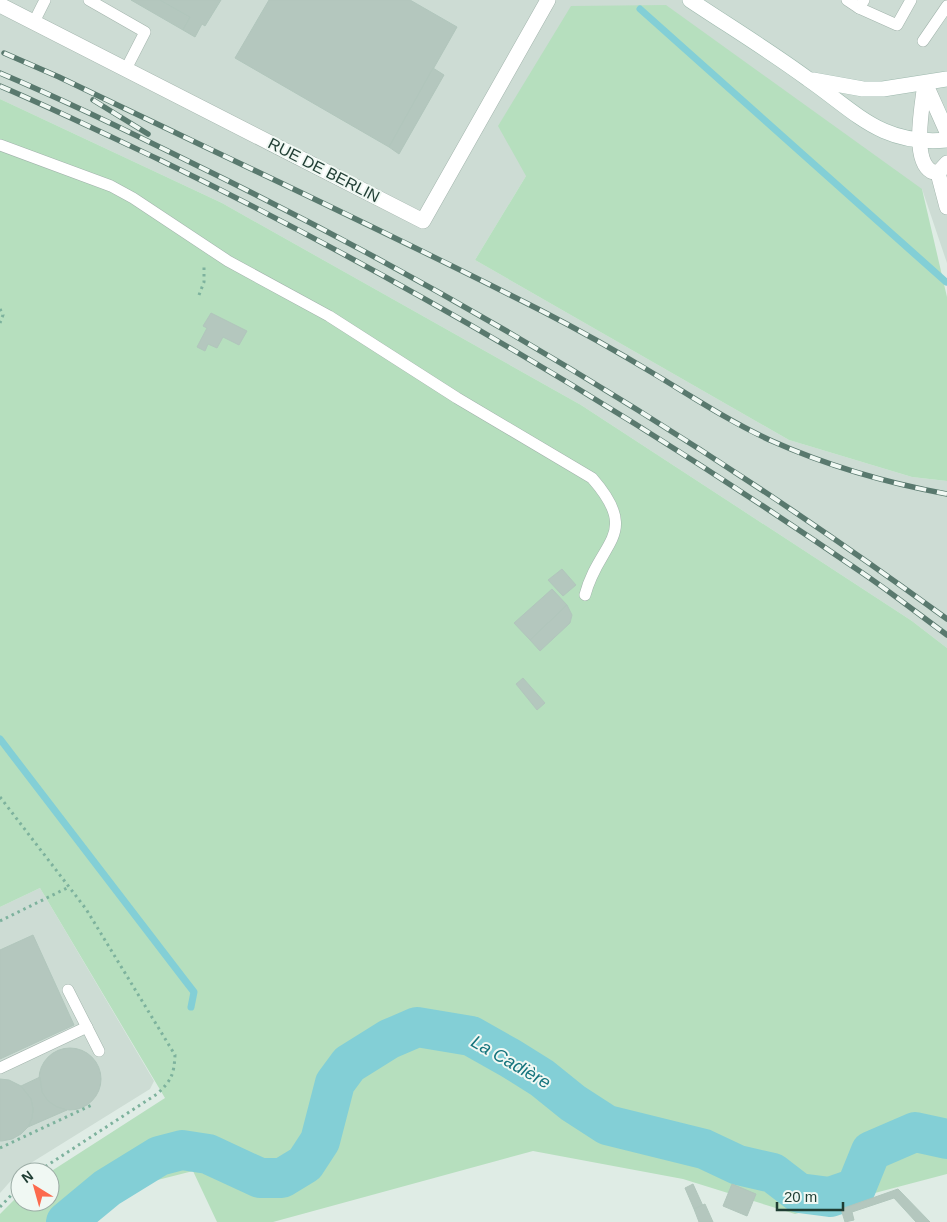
<svg xmlns="http://www.w3.org/2000/svg" width="947" height="1222" viewBox="0 0 947 1222" font-family="Helvetica,sans-serif">
	<style>
		.built { fill: #cddcd4 }
		.green { fill: #b6dfbe }
		.lines { fill: none; stroke-linecap: round; stroke-linejoin: round }
		.stream { stroke: #83cfd6; stroke-width: 7 }
		.river { stroke: #83cfd6; stroke-width: 40 }
		.building { fill: #b4c7be; stroke: #b1c6bc }
		.lane-casing { stroke: #a2b4ac; stroke-width: 12 }
		.street-casing { stroke: #a2b4ac; stroke-width: 16 }
		.secondary-casing { stroke: #9db8ad; stroke-width: 16 }
		.path { stroke: #7db29d; stroke-width: 3; stroke-dasharray: 2.5 4; stroke-linecap: butt }
		.lane { stroke: #fff; stroke-width: 11 }
		.street { stroke: #fff; stroke-width: 15 }
		.secondary { stroke: #fff; stroke-width: 15 }
		.rail-casing { stroke: #59796e; stroke-width: 5.5 }
		.rail { stroke: #f0f8f3; stroke-width: 4; stroke-dasharray: 11; stroke-linecap: butt }
		.labels { text-anchor: middle; dominant-baseline: central; stroke-width: 4; stroke-linejoin: round; paint-order: stroke }
		.street-label { font-size: 16px; fill: #1f3d33; stroke: #f0f8f3 }
		.water-label { font-size: 18px; font-style: italic; fill: #15747d; stroke: #f0f8f3 }
	</style>
	<rect width="100%" height="100%" fill="#dfece5"/>
	<g class="built">
		<path d="M0,0H947V263L922,189L526,176L475,260L789,440L912,477L947,481V648L912,621L581,405L222,203L0,99Z"/>
		<path d="M40,888L154,1081L150,1089L26,1166L15,1176L0,1193V907Z"/>
	</g>
	<g class="green">
		<path d="M666,5L922,189L947,297V481L912,477L789,440L475,260L526,176L498,126L571,6Z"/>
		<path d="M0,99L222,203L581,405L912,621L947,648V1174L795,1214L683,1179L533,1151L273,1222H217L193,1171L122,1189L85,1222H0V1214L20,1194V1202H50V1172L165,1098L40,888L0,907Z"/>
	</g>
	<g class="lines">
		<g class="stream">
			<path d="M640,9L946,282"/>
			<path d="M0,739L187,983L194,992L191,1007"/>
		</g>
		<path class="river" d="M66,1222L107,1188L159,1156L182,1150L208,1154L260,1178H282L305,1164L320,1141L335,1083L349,1064L389,1039L417,1027L471,1036L510,1058L542,1078L573,1103L607,1125L704,1149L738,1165L773,1173L799,1193L830,1197L856,1188L871,1151L915,1132L947,1139"/>
	</g>
	<g class="building">
		<path d="M131,0H160L190,17L183,30Z"/>
		<path d="M160,0H221L205,26L202,24L195,37L183,30L190,17Z"/>
		<path d="M269,0H410L457,27L389,147L235,58Z"/>
		<path d="M433,68L444,75L399,154L389,147Z"/>
		<path d="M211,313L247,331L239,345L223,337L217,348L208,344L205,351L197,347L207,328L203,326Z"/>
		<path d="M562,569L576,585L563,596L548,580Z"/>
		<path d="M552,589L567,605L530,640L514,623Z"/>
		<path d="M567,605L572,615L570,623L540,651L530,640Z"/>
		<path d="M523,678L545,703L537,710L516,684Z"/>
		<path d="M33,935L74,1025L0,1059V950Z"/>
		<circle cx="70" cy="1079" r="31"/>
		<path d="M40,1077L42,1092L48,1101L57,1107L67,1110L28,1127L32,1118L33,1109L31,1099L21,1086Z"/>
		<path d="M0,1079L9,1080L21,1086L31,1099L33,1109L32,1118L28,1127L21,1134L12,1139L2,1141H0Z"/>
		<path d="M693,1184L703,1206L694,1209L685,1188Z"/>
		<path d="M732,1184L756,1194L747,1216L723,1206Z"/>
		<path d="M898,1189L930,1222H916L894,1198L852,1212L854,1220L845,1222L841,1209Z"/>
		<path d="M705,1204L713,1222H699L694,1209Z"/>
	</g>
	<g class="lines">
		<defs>
			<g id="lane">
				<path d="M89,0L145,32L126,69"/>
				<path d="M847,0L859,8L864,0"/>
				<path d="M859,8L897,25L911,0"/>
				<path d="M34,22L45,0"/>
				<path d="M923,41L947,6"/>
				<path d="M0,145L111,186L133,198L228,261L329,316L457,398L592,478C642,535 599,541 585,595"/>
				<path d="M68,990L99,1051"/>
				<path d="M0,1068L87,1027"/>
			</g>
			<g id="street">
				<path d="M0,5L423,221L548,0"/>
				<path d="M925,83C923,102 911,159 931,171C933,172 936,172 938,173L947,163"/>
				<path d="M926,85L947,132"/>
				<path d="M938,173L947,207"/>
			</g>
			<g id="secondary">
				<path d="M690,0C729,26 770,51 808,79C857,113 882,146 947,140"/>
				<path d="M813,80L863,89H883L947,79"/>
			</g>
		</defs>
		<use href="#lane" class="lane-casing"/>
		<use href="#street" class="street-casing"/>
		<use href="#secondary" class="secondary-casing"/>
		<g class="path">
			<path d="M199,295L204,282V264"/>
			<path d="M0,309L3,315L0,323"/>
			<path d="M0,797L86,909L175,1055C174,1075 171,1081 157,1094L37,1172"/>
			<path d="M0,921L69,887"/>
			<path d="M0,1148L94,1104"/>
			<path d="M0,1207L20,1186"/>
		</g>
		<use href="#lane" class="lane"/>
		<use href="#street" class="street"/>
		<use href="#secondary" class="secondary"/>
		<defs>
			<g id="rail">
				<path d="M4,53L59,77C219,154 381,229 540,310C579,330 618,352 656,375C694,398 732,423 772,441C828,466 887,483 947,494"/>
				<path d="M0,73C66,101 130,132 194,164C458,293 710,446 947,619"/>
				<path d="M0,86C54,109 107,135 160,160C403,278 635,417 858,570C888,590 917,613 947,635"/>
				<path d="M93,100L148,134"/>
			</g>
		</defs>
		<use href="#rail" class="rail-casing"/>
		<use href="#rail" class="rail"/>
	</g>
	<g class="labels">
		<g class="street-label">
			<text transform="translate(324 170) rotate(27)">RUE DE BERLIN</text>
		</g>
		<g class="water-label">
			<text transform="translate(511 1062) rotate(30)">La Cadière</text>
		</g>
	</g>
	<g transform="translate(35 1187) rotate(323)"><circle r="24" fill="#f0f8f3" stroke="#9cada6"/>
	<path d="M0-4L9 19L0 12L-9 19Z" fill="#fc6a4d"/>
	<text y="-8" font-size="14" font-weight="bold" text-anchor="middle" fill="#1f3d33">N</text>
	</g>
	<path d="M777 1202v8h66v-8" fill="none" stroke="#1f3d33" stroke-width="2.5"/>
	<text x="784" y="1202" font-size="15" fill="#1f3d33" stroke="#f0f8f3" stroke-width="4" paint-order="stroke">20 m</text>
</svg>
